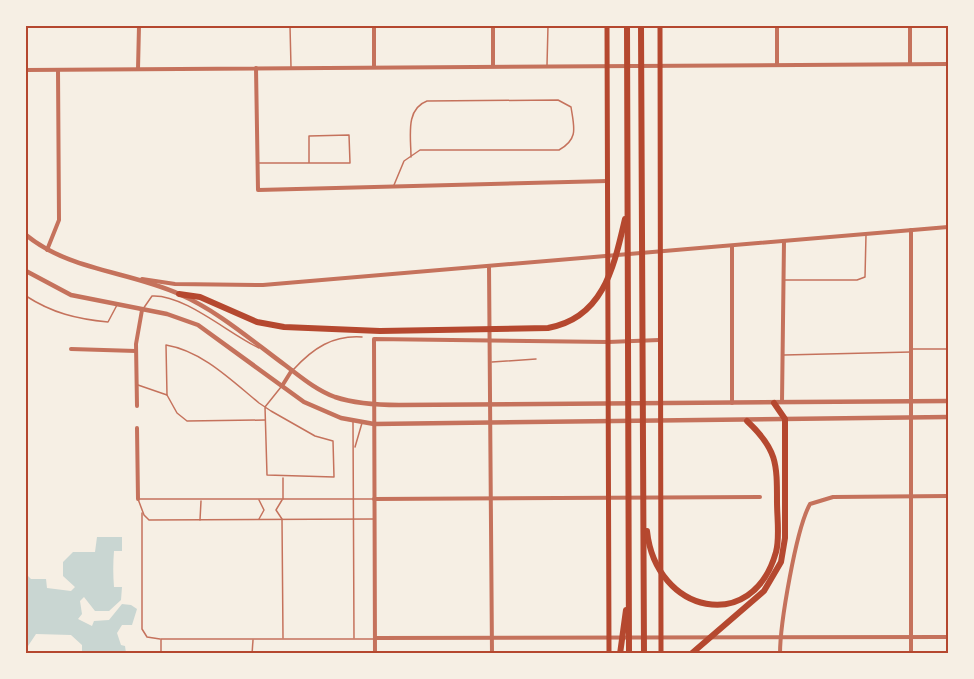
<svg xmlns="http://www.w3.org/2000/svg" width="974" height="679" viewBox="0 0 974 679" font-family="'DejaVu Sans',sans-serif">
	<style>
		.water { fill: #c9d6d2 }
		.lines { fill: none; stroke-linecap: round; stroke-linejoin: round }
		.service { stroke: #c5725c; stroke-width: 1.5 }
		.minor { stroke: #c5725c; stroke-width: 4 }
		.tertiary { stroke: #c5725c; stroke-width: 4.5 }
		.secondary { stroke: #b5482f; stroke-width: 5 }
		.motorway { stroke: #b5482f; stroke-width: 6 }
		.neatline { fill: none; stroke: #b5482f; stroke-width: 2 }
	</style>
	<rect width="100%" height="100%" fill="#f6efe4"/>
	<path class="water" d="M97,537H122V551H114C113,563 113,575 114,587H122L121,600L109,611H95L84,597L80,601L82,614L78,619L92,626L94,621L109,620L122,604L131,605L137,609L132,625H122L117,633L121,645L125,646L126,653H82V645L71,635L36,634L26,649V574L31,579H46L47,588L71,591L75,587L63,576V562L73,552H95Z"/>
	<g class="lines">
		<g class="service">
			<path d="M290,26L291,67"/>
			<path d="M547,65L548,26"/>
			<path d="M259,163H350L349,135L309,136V163"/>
			<path d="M394,185L404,161L420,150H559C579,139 574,127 571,107L558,100L427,101C405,109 411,137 411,157"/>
			<path d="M784,280H857L865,277L866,235"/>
			<path d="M26,296C52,313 77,319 108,322L117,305"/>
			<path d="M143,309L152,296C184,294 229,334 259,348"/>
			<path d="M913,349H948"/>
			<path d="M784,355L911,352"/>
			<path d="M492,362L536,359"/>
			<path d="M293,370C313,348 333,335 362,337"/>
			<path d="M138,385L167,395L166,345C202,351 231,380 259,403L271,411L315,436L333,441L334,477L267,475L265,407L281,387"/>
			<path d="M167,395L177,413L187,421L265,420"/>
			<path d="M353,422L354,638"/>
			<path d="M355,447L362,423"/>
			<path d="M283,478V499"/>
			<path d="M374,499H138L144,515L149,520L374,519"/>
			<path d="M259,500L264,510L259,519"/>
			<path d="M282,500L276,510L282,519L283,638"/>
			<path d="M142,513V629L147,637L160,639"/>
			<path d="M200,520L201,501"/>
			<path d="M161,654V639H373"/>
			<path d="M252,654L253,640"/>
		</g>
		<g class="minor">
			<path d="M910,26V64"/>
			<path d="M777,64V26"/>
			<path d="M493,66V26"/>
			<path d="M374,67V26"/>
			<path d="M256,68L258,190L608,181"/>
			<path d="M138,69L139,26"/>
			<path d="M26,70L948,64"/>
			<path d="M47,250L59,220L58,70"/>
			<path d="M489,266L492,654"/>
			<path d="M142,279L175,284L263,285L948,227"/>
			<path d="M71,349L136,351"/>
			<path d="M282,386L292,370"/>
			<path d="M782,402L784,241"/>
			<path d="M732,403V246"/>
			<path d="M137,406L136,344L142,310"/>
			<path d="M137,428L138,499"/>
			<path d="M374,499L760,497"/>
			<path d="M375,638L948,637"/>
			<path d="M375,654L374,339L608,342L659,340"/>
			<path d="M780,654C780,624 796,529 810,504L833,497L948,496"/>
			<path d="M911,654V230"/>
		</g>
		<g class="tertiary">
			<path d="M26,235C70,271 128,271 179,294C218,311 251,340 285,365C301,377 316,390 335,397C356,404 377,405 399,405L948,401"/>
			<path d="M26,271L71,295L167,314L198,325L304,402L341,418L374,424L948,417"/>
		</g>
		<g class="secondary">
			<path d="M607,26L609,654"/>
			<path d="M660,26L661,654"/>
		</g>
		<g class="motorway">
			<path d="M627,26L629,654"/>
			<path d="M641,26L644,654"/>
			<path d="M179,294L200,297L257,322L284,327L380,331L548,328C604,318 614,266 625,219"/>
			<path d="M647,531C656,614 753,635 776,552C780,538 777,518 777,502C777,463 777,449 747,421"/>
			<path d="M620,654L626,610"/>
			<path d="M691,654L764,591L781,562L785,538V419L774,403"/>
		</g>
	</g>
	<rect width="974" height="679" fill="none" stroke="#f6efe4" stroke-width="54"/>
	<rect x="27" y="27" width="920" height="625" class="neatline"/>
</svg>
